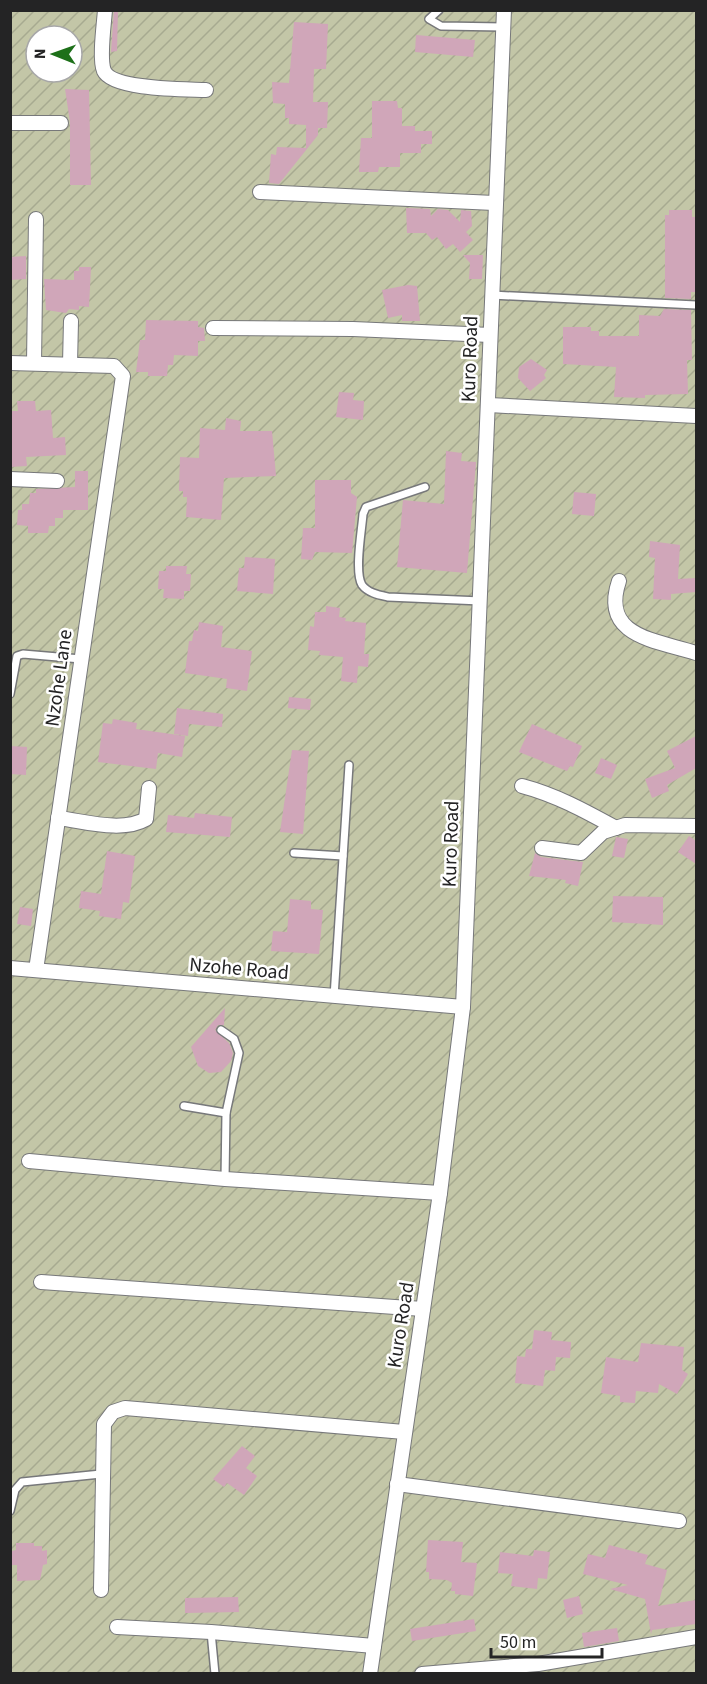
<svg xmlns="http://www.w3.org/2000/svg" width="707" height="1684" viewBox="0 0 707 1684" font-family="'Source Sans 3',sans-serif">
	<style>
		.garden { fill: url(#garden-furrows); fill-rule: evenodd }
		.building { fill: #d0a6b9 }
		.lines { fill: none; stroke-linecap: round; stroke-linejoin: round }
		.service-casing { stroke: #77787a; stroke-width: 10 }
		.minor-casing { stroke: #77787a; stroke-width: 16 }
		.service { stroke: #fff; stroke-width: 7 }
		.minor { stroke: #fff; stroke-width: 14 }
		.labels { text-anchor: middle; dominant-baseline: central; stroke-width: 5; stroke-linejoin: round; paint-order: stroke }
		.street-label { font-size: 20px; fill: #242425; stroke: #fff }
	</style>
	<defs>
		<pattern id="garden-furrows" width="10" height="10" patternUnits="userSpaceOnUse" patternTransform="scale(1.5)"><rect width="10" height="10" fill="#c3c6a7"/><path d="M-1 1l2-2M0 10L10 0M9 11l2-2" fill="none" stroke="#a7aa90"/></pattern>
	</defs>
	<rect width="100%" height="100%" fill="#e6e7e9"/>
	<path class="garden" d="M11,11H696V1673H11ZM36,36H72V72H36Z"/>
	<g class="building">
		<path d="M114,10H118L117,51L111,52Z"/>
		<path d="M294,22L328,24L326,69H314L313,102H328L327,128H318V135L279,184L269,183L271,154L276,155L277,147L306,148V125L289,124V118H285V104L273,103L272,82L289,83Z"/>
		<path d="M416,35L475,40L473,57L415,52Z"/>
		<path d="M65,89L89,90L91,185H70V122Z"/>
		<path d="M372,101H397L398,108H402V126H415V131H432V144H421V153H400V167H379L378,172H359L361,138H372Z"/>
		<path d="M406,208L430,209L431,216L438,209L448,210L460,222L461,210L471,211L472,226L466,232L473,240L460,252L453,244L446,249L437,237L432,240L426,233H407Z"/>
		<path d="M669,210H692V217H695L696,262L695,292H691V299L665,298V215H669Z"/>
		<path d="M463,255H483L482,279H469L470,263Z"/>
		<path d="M26,256V279L10,280V257Z"/>
		<path d="M79,267H91L89,307L79,306V310L69,309L66,313L46,310L44,279L74,280V271H79Z"/>
		<path d="M408,285L417,286L420,321H402V315L388,318L382,290Z"/>
		<path d="M664,309L691,310L692,360H687L688,394L645,395V398L614,397L616,367L563,364V327H591V331H599V336H639V315L660,316Z"/>
		<path d="M146,320L198,321V327L204,328L205,341H198V356L174,355L173,365H168L167,376H148V372H136L140,340H145Z"/>
		<path d="M531,359L547,370L544,375L546,378L530,391L518,378L519,367Z"/>
		<path d="M339,392L354,393L353,400L364,401L363,420L336,417Z"/>
		<path d="M17,401H35L36,411L51,410L53,438L65,437L66,455L26,457L27,466L10,467V411H18Z"/>
		<path d="M226,418L241,421L240,431H272L276,476L224,478L221,520L186,517L187,497H183V491H179L180,457L199,458L200,428L225,430Z"/>
		<path d="M446,451L462,453L461,461L476,462L467,573L397,567L403,500L444,504Z"/>
		<path d="M75,471H88V510H63V518H55V526H49L48,533H28V526L17,525L18,510H22V504H29L30,493H36V489L75,487Z"/>
		<path d="M315,480H351V493L357,497L352,553L315,552L312,560L301,559L303,528H315Z"/>
		<path d="M574,492L596,494L594,516L572,514Z"/>
		<path d="M650,541L680,545L678,579L696,578V592L671,594V600L653,599L655,558L649,557Z"/>
		<path d="M245,557L275,559L273,594L237,591L239,568H244Z"/>
		<path d="M166,566H187L186,574H191L190,591H184V599L163,598L164,589H158L159,571H166Z"/>
		<path d="M326,606L340,608L339,617L346,618L345,621L366,623L364,654H369L368,667L358,666L357,683L341,681L343,657L319,655L320,651L308,650L310,626L314,627L315,612H326Z"/>
		<path d="M199,622L223,626L221,647L252,651L247,691L226,688L227,679L185,673L189,641H192L194,630L198,631Z"/>
		<path d="M289,697L311,699L310,710L288,708Z"/>
		<path d="M177,708L223,714L222,727L189,724L188,736L174,734Z"/>
		<path d="M113,719L137,723L136,729L185,736L182,757L158,753L156,769L98,762L103,723L112,724Z"/>
		<path d="M532,724L582,746L573,767L570,766L567,771L519,752Z"/>
		<path d="M696,736V768L667,785L669,791L652,798L645,779L675,768L667,751Z"/>
		<path d="M10,746L27,747L26,775L10,774Z"/>
		<path d="M292,750L309,751L303,834L280,832Z"/>
		<path d="M601,758L617,765L611,779L595,773Z"/>
		<path d="M195,813L232,817L230,837L166,832L168,815L194,818Z"/>
		<path d="M689,836L696,841V864L678,852Z"/>
		<path d="M616,837L628,839L624,858L612,856Z"/>
		<path d="M107,851L135,856L129,903L123,902L121,919L99,916L100,911L79,908L81,891L101,894Z"/>
		<path d="M535,853L541,857L583,862L578,886L565,883L566,880L529,876Z"/>
		<path d="M613,896L663,897V925L612,922Z"/>
		<path d="M290,899L311,901V909L323,910L319,954L271,951L273,931L287,932Z"/>
		<path d="M20,907L33,909L31,926L17,924Z"/>
		<path d="M225,1008L224,1025H218L215,1030L229,1043L233,1053L231,1061L221,1072L209,1073L198,1066L191,1047Z"/>
		<path d="M534,1330L552,1332L551,1340L571,1342L570,1358L556,1357L555,1371L545,1370L543,1386L515,1383L517,1356L525,1357L526,1349H532Z"/>
		<path d="M641,1343L684,1347L682,1370L688,1374L677,1394L659,1384L658,1393L636,1391L635,1403L620,1402V1396L601,1393L606,1357L638,1362Z"/>
		<path d="M242,1446L255,1456L246,1468L257,1476L244,1495L227,1483L224,1487L213,1479Z"/>
		<path d="M428,1540L463,1542L461,1562L477,1563L473,1596L455,1594V1591H451L452,1583L447,1580L429,1579V1572H426Z"/>
		<path d="M16,1543H34V1546H42V1551L47,1550V1564L43,1565L40,1580L17,1581V1565H12V1551L16,1550Z"/>
		<path d="M609,1545L648,1555L645,1564L667,1570L658,1606L696,1600V1624L652,1630L651,1634L645,1599L610,1589L628,1585L583,1574L588,1554L605,1558Z"/>
		<path d="M534,1550L550,1552L547,1579L538,1578L537,1589L511,1586L513,1574L498,1573L500,1552L533,1556Z"/>
		<path d="M579,1596L583,1614L567,1618L563,1600Z"/>
		<path d="M238,1597L239,1612L185,1613V1598Z"/>
		<path d="M474,1619L476,1631L412,1641L410,1629Z"/>
		<path d="M617,1628L619,1641L584,1647L582,1633Z"/>
	</g>
	<g class="lines">
		<defs>
			<g id="service">
				<path d="M439,10L429,19L441,26L503,27"/>
				<path d="M492,295L696,305"/>
				<path d="M425,487L366,507L363,514C362,529 354,572 362,585C368,593 379,595 388,597L481,601"/>
				<path d="M10,694L17,656L23,654L81,659"/>
				<path d="M294,853L343,856"/>
				<path d="M334,997L349,765"/>
				<path d="M221,1030L234,1039L239,1053L226,1113L225,1179"/>
				<path d="M184,1106L226,1113"/>
				<path d="M10,1511L15,1490L22,1482L101,1474"/>
				<path d="M211,1632L215,1674"/>
			</g>
			<g id="minor">
				<path d="M105,10C104,24 99,59 104,71C113,90 186,89 206,90"/>
				<path d="M10,123H61"/>
				<path d="M260,192L494,203"/>
				<path d="M213,328L353,329L490,335"/>
				<path d="M10,363L114,366L123,376L36,970"/>
				<path d="M34,363L36,219"/>
				<path d="M70,364L71,321"/>
				<path d="M489,405L696,416"/>
				<path d="M10,479L57,481"/>
				<path d="M619,581C600,637 656,640 696,653"/>
				<path d="M522,786C556,795 585,811 616,828"/>
				<path d="M58,818C84,821 122,833 146,819L149,788"/>
				<path d="M542,848L581,853L603,832L625,825L696,826"/>
				<path d="M10,968L463,1007"/>
				<path d="M29,1161L225,1179L440,1193"/>
				<path d="M41,1282L423,1309"/>
				<path d="M397,1484L679,1521"/>
				<path d="M101,1590L104,1424L113,1412L125,1408L404,1432"/>
				<path d="M117,1627L211,1632L374,1646"/>
				<path d="M370,1674L440,1193L463,1007L504,10"/>
				<path d="M422,1674L538,1664L696,1637"/>
			</g>
		</defs>
		<use href="#service" class="service-casing"/>
		<use href="#minor" class="minor-casing"/>
		<use href="#service" class="service"/>
		<use href="#minor" class="minor"/>
	</g>
	<g class="labels">
		<g class="street-label">
			<text transform="translate(470 359) rotate(-88)">Kuro Road</text>
			<text transform="translate(59 678) rotate(-82)">Nzohe Lane</text>
			<text transform="translate(451 844) rotate(-88)">Kuro Road</text>
			<text transform="translate(239 969) rotate(5)">Nzohe Road</text>
			<text transform="translate(401 1325) rotate(-81)">Kuro Road</text>
		</g>
	</g>
	<rect width="707" height="1684" fill="none" stroke="#242425" stroke-width="24"/>
	<g transform="translate(54 54) rotate(271)"><circle r="28" fill="#ffffff" stroke="#a7a7a8" stroke-width="1.5"/>
	<path d="M0-4.5L10 22L0 15L-10 22Z" fill="#1d7019"/>
	<text y="-9" font-size="16" font-weight="bold" text-anchor="middle" fill="#242425">N</text>
	</g>
	<path d="M491 1648v9h111v-9" fill="none" stroke="#242425" stroke-width="3"/>
	<text x="500" y="1648" font-size="18" fill="#242425" stroke="#ffffff" stroke-width="4.5" paint-order="stroke">50 m</text>
</svg>
